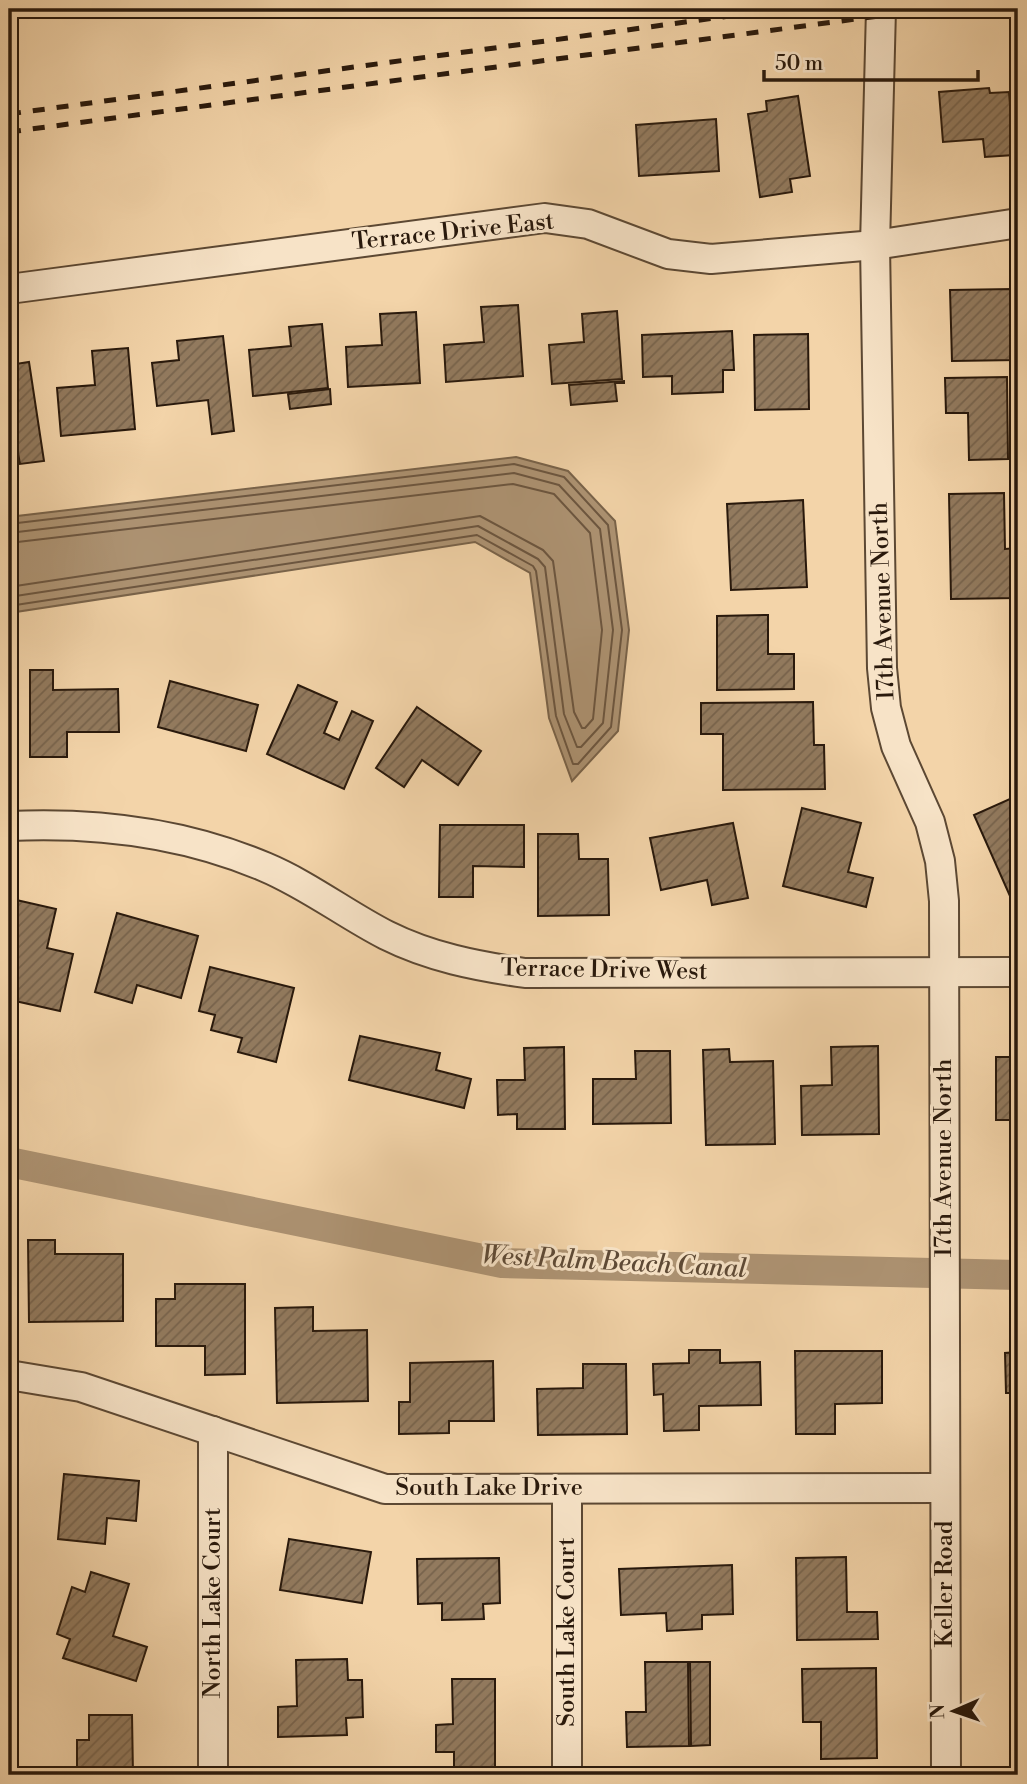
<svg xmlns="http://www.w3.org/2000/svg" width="1027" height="1784" viewBox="0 0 1027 1784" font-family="'Libre Bodoni',serif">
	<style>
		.water { fill: #ae9474; stroke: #79634a; stroke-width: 2 }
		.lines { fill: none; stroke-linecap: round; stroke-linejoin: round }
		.shore { stroke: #6c5640; stroke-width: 2 }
		.canal { stroke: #ae9474; stroke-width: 30 }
		.building { fill: url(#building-hatch); stroke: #29190c; stroke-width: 2 }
		.minor-casing { stroke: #5c4833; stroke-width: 32 }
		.minor { stroke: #f7e3c7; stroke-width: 28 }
		.rail { stroke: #29190c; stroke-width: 5; stroke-dasharray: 12 12; stroke-linecap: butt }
		.labels { text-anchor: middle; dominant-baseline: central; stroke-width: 6; stroke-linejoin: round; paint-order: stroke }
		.street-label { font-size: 24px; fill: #29190c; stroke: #f7e3c7 }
		.water-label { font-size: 26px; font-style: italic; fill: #5e4a36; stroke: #f7e3c7 }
	</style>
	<defs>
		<pattern id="building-hatch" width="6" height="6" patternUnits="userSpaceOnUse" patternTransform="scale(1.75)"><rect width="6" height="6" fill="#927a5e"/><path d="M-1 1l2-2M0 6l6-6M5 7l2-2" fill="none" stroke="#77634c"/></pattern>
	</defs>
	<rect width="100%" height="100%" fill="#f3d4a9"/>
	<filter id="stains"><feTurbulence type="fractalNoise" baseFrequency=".00286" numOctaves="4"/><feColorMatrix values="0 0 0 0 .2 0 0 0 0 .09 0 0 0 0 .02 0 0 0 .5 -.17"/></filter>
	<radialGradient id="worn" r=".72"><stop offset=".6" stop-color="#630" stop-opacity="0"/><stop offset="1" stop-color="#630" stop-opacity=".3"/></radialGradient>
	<path class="water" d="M516,457L568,471L615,521L629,630L618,731L572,781L549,718L530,573L475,542L9,613V517Z"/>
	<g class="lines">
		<g class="shore">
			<path d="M9,524L514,464L564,477L608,525L622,630L611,727L578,764H573L556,716L536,571L533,566L477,535L9,606"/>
			<path d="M9,533L514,473L559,485L600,529L613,630L603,723L581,747H577L564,714L545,567L538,559L478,526L9,597"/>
			<path d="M9,543L513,484L554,494L590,533L602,630L593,719L585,728H582L574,712L553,561L543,550L480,516L9,587"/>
		</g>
		<path class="canal" d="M9,1162L502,1263L1018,1275"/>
	</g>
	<g class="building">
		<path d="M989,88L990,93L1009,92L1014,155L985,157L983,139L943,142L939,92Z"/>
		<path d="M798,96L810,176L790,179L792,192L760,197L748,114L767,111L766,101Z"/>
		<path d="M716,119L719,171L639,176L636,125Z"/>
		<path d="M1012,289L1013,335H1018V360L952,361L950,290Z"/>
		<path d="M518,305L523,376L446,382L444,345L484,342L481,307Z"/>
		<path d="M617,311L622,379L552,384L549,345L584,342L582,314Z"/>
		<path d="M416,312L420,383L348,387L346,347L382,345L380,314Z"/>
		<path d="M322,324L328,388L253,396L249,350L291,346L289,327Z"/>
		<path d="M732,331L734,370H723V392L672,394V376L643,377L642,335Z"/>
		<path d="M808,334L809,409L755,410L754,335Z"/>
		<path d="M223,336L234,431L212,434L208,400L157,406L152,363L179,360L177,341Z"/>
		<path d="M128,348L135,429L61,436L57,388L95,385L92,351Z"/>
		<path d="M29,362L44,461L20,464L18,453L9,455V365Z"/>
		<path d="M1007,377L1008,459L969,460L968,413H946L945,378Z"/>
		<path d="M624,381V383H615L617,401L571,405L569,385Z"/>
		<path d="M330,389L331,404L290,409L288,394Z"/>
		<path d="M1004,493L1005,549L1018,548V598L951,599L949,494Z"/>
		<path d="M803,500L807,587L731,590L727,504Z"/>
		<path d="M768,615V654H794V689L717,690V616Z"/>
		<path d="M30,670H53V690L118,689L119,732H67V757H30Z"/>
		<path d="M170,681L258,705L246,751L158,727Z"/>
		<path d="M298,685L337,702L324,733L339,740L352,711L373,721L344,789L267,754Z"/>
		<path d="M11,694L15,757H9V695Z"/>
		<path d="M813,702L814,745H824L825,789L723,790V734H701V703Z"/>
		<path d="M417,707L481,751L458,785L422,760L404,787L376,768Z"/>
		<path d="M1012,798L1018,813V904L1014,905L974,815Z"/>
		<path d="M802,808L861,823L848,872L873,878L866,907L783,886Z"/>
		<path d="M733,823L748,898L712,905L707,880L661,890L650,838Z"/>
		<path d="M440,825H524V867L473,866V897H439Z"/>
		<path d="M538,834H578L579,859H608L609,915L538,916Z"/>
		<path d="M12,899L56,909L47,948L73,954L60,1011L15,1001L9,1029V915Z"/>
		<path d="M117,913L198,936L181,998L137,985L132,1003L95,992Z"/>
		<path d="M210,967L294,988L276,1062L238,1052L242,1038L211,1030L215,1015L199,1011Z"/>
		<path d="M360,1036L440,1053L436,1070L471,1079L464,1108L349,1080Z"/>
		<path d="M878,1046L879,1134L802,1135L801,1086L832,1085L831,1047Z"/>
		<path d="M564,1047L565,1129H517V1114L498,1115L497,1080H525L524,1048Z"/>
		<path d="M729,1049L730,1062L773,1061L775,1144L706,1145L703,1050Z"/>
		<path d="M635,1051H670L671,1123L593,1124V1079H636Z"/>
		<rect x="996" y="1057" width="22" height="63"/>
		<path d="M28,1240H55V1254H123V1321L29,1322Z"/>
		<path d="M175,1284H245V1374L205,1375V1346H156V1299H175Z"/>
		<path d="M313,1307V1331L367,1330L368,1401L277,1403L275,1308Z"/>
		<path d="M689,1350H720V1363L760,1362L761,1405L699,1406V1430L664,1431L663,1394L654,1395L653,1364L689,1363Z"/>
		<path d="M795,1351H882V1403L835,1404V1434H796Z"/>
		<path d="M1018,1352V1393H1006L1005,1353Z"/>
		<path d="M493,1361L494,1421H449V1433L399,1434V1402H410V1363Z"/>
		<path d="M583,1364H626L627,1434L538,1435L537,1389L583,1388Z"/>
		<path d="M64,1474L139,1481L136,1521L107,1518L105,1544L58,1539Z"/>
		<path d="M289,1539L371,1552L362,1603L280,1590Z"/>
		<path d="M1010,1556H1018V1592H1011Z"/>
		<path d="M846,1557L847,1612H877L878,1639L797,1640L796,1558Z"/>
		<path d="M499,1558L500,1603L483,1604L484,1619L442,1620V1603L418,1604L417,1559Z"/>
		<path d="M732,1565L733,1614L702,1615V1629L667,1631L666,1613L621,1615L619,1569Z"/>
		<path d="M91,1572L129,1584L113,1636L147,1647L136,1681L63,1658L70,1639L57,1634L72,1587L85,1592Z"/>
		<rect x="1010" y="1630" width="8" height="35"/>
		<path d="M347,1659L348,1680H362L363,1717L346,1718L347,1735L278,1737V1707L297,1706L296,1660Z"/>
		<path d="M645,1662H688L689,1746L627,1747L626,1712H646Z"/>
		<path d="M690,1662H710V1745L691,1746Z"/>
		<path d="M876,1668L877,1758L821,1759V1722H803L802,1669Z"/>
		<path d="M452,1679H495V1772L454,1773V1752H436V1725L453,1724Z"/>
		<path d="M89,1715H132L133,1775H77V1740H89Z"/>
		<rect x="1011" y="1764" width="7" height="11"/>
	</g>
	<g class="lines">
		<defs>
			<g id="minor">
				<path d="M881,9L875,245L882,668L886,708L896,746L930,822L940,861L944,901L946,1775"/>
				<path d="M9,289L545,218L588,224L668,254L711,259L875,245L1018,223"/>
				<path d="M9,826C97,822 183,832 265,867C308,885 345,914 386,935C430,957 476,966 525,973L1018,972"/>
				<path d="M9,1375L81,1387L385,1489L945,1488"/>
				<path d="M213,1431V1775"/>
				<path d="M567,1489V1775"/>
			</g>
		</defs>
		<use href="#minor" class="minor-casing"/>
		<use href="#minor" class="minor"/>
		<g class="rail">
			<path d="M9,114L781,9"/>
			<path d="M9,132L931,9"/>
		</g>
	</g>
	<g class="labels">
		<g class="street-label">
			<text transform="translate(453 232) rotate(-6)">Terrace Drive East</text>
			<text transform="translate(883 601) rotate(-92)">17th Avenue North</text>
			<text transform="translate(604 970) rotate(1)">Terrace Drive West</text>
			<text transform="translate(944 1158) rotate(-90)">17th Avenue North</text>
			<text x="489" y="1488">South Lake Drive</text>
			<text transform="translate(945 1584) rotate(-90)">Keller Road</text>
			<text transform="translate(213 1603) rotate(-90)">North Lake Court</text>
			<text transform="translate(567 1632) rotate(-90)">South Lake Court</text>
		</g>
		<g class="water-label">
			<text transform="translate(614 1262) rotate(3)">West Palm Beach Canal</text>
		</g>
	</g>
	<rect width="1027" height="1784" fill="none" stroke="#f3d4a9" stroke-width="35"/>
	<rect x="10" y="10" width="1006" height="1763" fill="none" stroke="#29190c" stroke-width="3.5"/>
	<rect x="18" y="18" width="992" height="1749" fill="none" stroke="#29190c" stroke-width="2"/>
	<g transform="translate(954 1711) rotate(268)" stroke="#f7e3c7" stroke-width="5" paint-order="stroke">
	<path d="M0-5L12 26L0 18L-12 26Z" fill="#29190c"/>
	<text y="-10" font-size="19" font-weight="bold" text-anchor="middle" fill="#29190c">N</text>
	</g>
	<path d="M764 70v10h214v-10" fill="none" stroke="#29190c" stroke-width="3.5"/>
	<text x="775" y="70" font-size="21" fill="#29190c" stroke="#f7e3c7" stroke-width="5" paint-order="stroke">50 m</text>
	<rect width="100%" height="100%" filter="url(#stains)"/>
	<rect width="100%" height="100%" fill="url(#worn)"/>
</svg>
